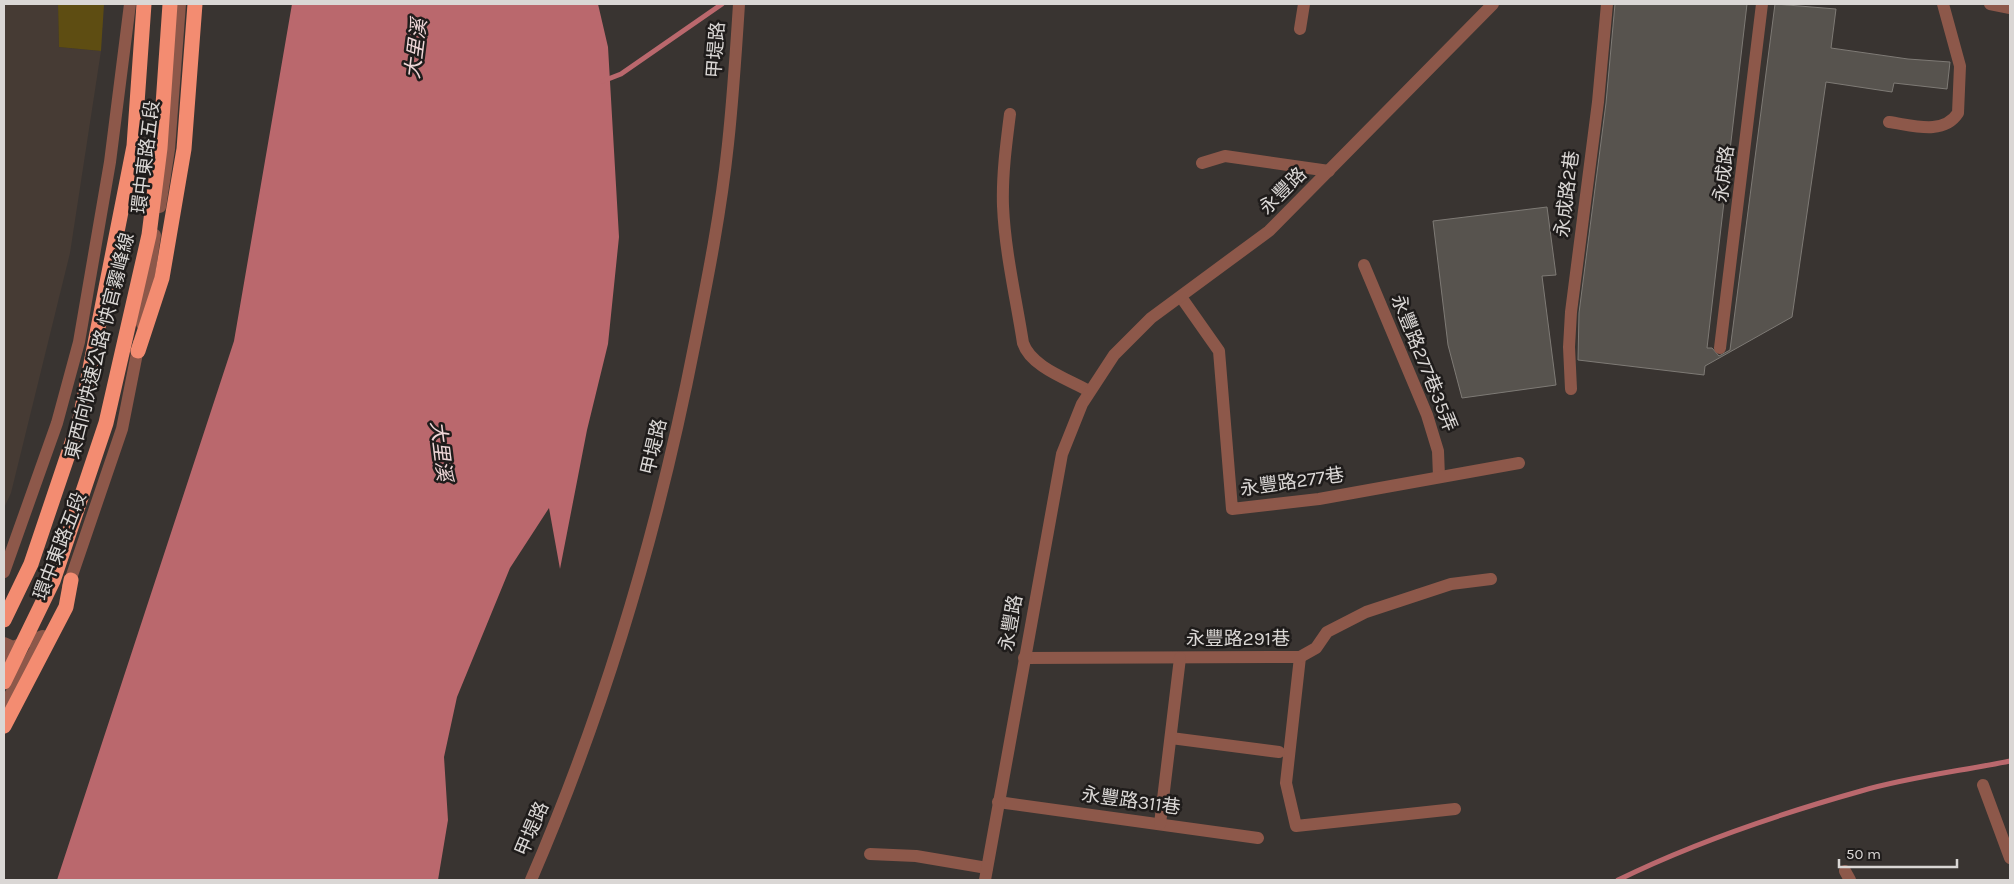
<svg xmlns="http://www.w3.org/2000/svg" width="2014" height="884" viewBox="0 0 2014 884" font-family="Karla,'Noto Sans TC',sans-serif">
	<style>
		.built { fill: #463b34 }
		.green { fill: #5e4d12 }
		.water { fill: #ba686d }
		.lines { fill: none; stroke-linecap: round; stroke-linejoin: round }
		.stream { stroke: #ba686d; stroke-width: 5 }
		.building { fill: #57534e; stroke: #7e7a75 }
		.minor { stroke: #8d584a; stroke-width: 12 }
		.highway { stroke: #f38c71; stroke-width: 15 }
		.labels { text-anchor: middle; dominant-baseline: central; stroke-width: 5; stroke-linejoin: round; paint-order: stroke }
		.street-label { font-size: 19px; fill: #dad7d5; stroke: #1f1c1b }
		.water-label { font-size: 20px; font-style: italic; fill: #efd7d8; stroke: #1f1c1b }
	</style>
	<rect width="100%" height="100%" fill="#393431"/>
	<path class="built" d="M4,4H58L59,47L101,51L70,253L11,493L4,508Z"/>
	<path class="green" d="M58,4H104L101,51L59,47Z"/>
	<path class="water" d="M292,4H598L608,47L619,237L608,344L587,430L560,569L549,508L510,568L457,697L444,757L448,820L438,880H57L234,341Z"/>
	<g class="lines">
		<g class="stream">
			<path d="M603,81L621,74L722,4"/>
			<path d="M1618,880C1695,842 1779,814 1861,791C1909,777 1961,771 2010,761"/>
		</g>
	</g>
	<g class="building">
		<path d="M1615,4H1747L1707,348H1712L1719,356L1730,350L1775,4L1836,9L1831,48L1908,59L1950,62L1947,89L1894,83L1892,92L1826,82L1792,317L1705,366L1704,375L1578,360L1579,313L1606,103Z"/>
		<path d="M1547,207L1556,275L1542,276L1556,385L1462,398L1448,345L1433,221Z"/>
	</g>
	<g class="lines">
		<g class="minor">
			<path d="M1990,4L2010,8"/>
			<path d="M1300,29L1304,4"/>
			<path d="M1010,114C1006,145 1002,176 1003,206C1005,252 1016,298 1023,343C1031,367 1068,379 1089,391"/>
			<path d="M1889,122C1912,125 1943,136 1958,113L1960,66L1943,4"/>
			<path d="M1202,163L1225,156L1329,171"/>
			<path d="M160,207L169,149L180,4"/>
			<path d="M1364,265L1427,415L1438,451L1439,477"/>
			<path d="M1181,297L1219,351L1232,509L1319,499L1519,463"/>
			<path d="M142,324L155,235"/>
			<path d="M1720,348L1762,4"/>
			<path d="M1571,389L1569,347L1571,312L1598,102L1607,4"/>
			<path d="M4,572L57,423L79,342L110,162L130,4"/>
			<path d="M68,587L122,429L139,343"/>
			<path d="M4,643L13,647L43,636"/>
			<path d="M4,655H7L12,673"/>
			<path d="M1300,657L1286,783L1296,826L1455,809"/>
			<path d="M1024,658L1300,657L1316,648L1327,632L1366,612L1451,584L1491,579"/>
			<path d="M4,706L38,645"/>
			<path d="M1171,738L1279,752"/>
			<path d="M1983,785L2010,858"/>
			<path d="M998,802L1258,838"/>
			<path d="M1160,824L1180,658"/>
			<path d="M870,854L916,856L987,868"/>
			<path d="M1845,871L1850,880"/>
			<path d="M531,880C606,707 659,527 695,342C708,277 721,211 728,144C733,98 736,51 739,4"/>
			<path d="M985,880L1062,454L1082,404L1114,355L1151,318L1269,231L1493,4"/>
		</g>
		<g class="highway">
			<path d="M138,351L162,278L184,149L195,4"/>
			<path d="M4,620L31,564L80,419L134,146L144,4"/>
			<path d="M4,682L53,581L106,423L149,235L160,148L170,4"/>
			<path d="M4,726L66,607L71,580"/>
		</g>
	</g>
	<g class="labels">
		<g class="street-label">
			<text transform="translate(716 50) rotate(-86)">甲堤路</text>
			<text transform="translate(146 157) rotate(-83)">環中東路五段</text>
			<text transform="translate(1724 174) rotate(-83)">永成路</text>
			<text transform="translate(1283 191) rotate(-45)">永豐路</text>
			<text transform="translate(1567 194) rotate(-83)">永成路2巷</text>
			<text transform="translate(100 346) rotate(-76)">東西向快速公路 快官霧峰線</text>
			<text transform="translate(1424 363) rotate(68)">永豐路277巷35弄</text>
			<text transform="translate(654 447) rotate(-77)">甲堤路</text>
			<text transform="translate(1292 482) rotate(-8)">永豐路277巷</text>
			<text transform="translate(60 546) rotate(-69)">環中東路五段</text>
			<text transform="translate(1011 623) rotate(-80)">永豐路</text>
			<text x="1238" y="639">永豐路291巷</text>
			<text transform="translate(1131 801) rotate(8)">永豐路311巷</text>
			<text transform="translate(532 829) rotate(-67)">甲堤路</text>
		</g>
		<g class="water-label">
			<text transform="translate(416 49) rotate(-83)">大里溪</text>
			<text transform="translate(441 451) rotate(83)">大里溪</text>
		</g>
	</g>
	<rect width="2014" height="884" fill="none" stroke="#dad7d5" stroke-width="10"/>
	<path d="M1839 859v8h118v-8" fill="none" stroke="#dad7d5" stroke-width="2.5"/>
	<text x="1846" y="859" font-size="15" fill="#dad7d5" stroke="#1f1c1b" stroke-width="4" paint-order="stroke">50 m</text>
</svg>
